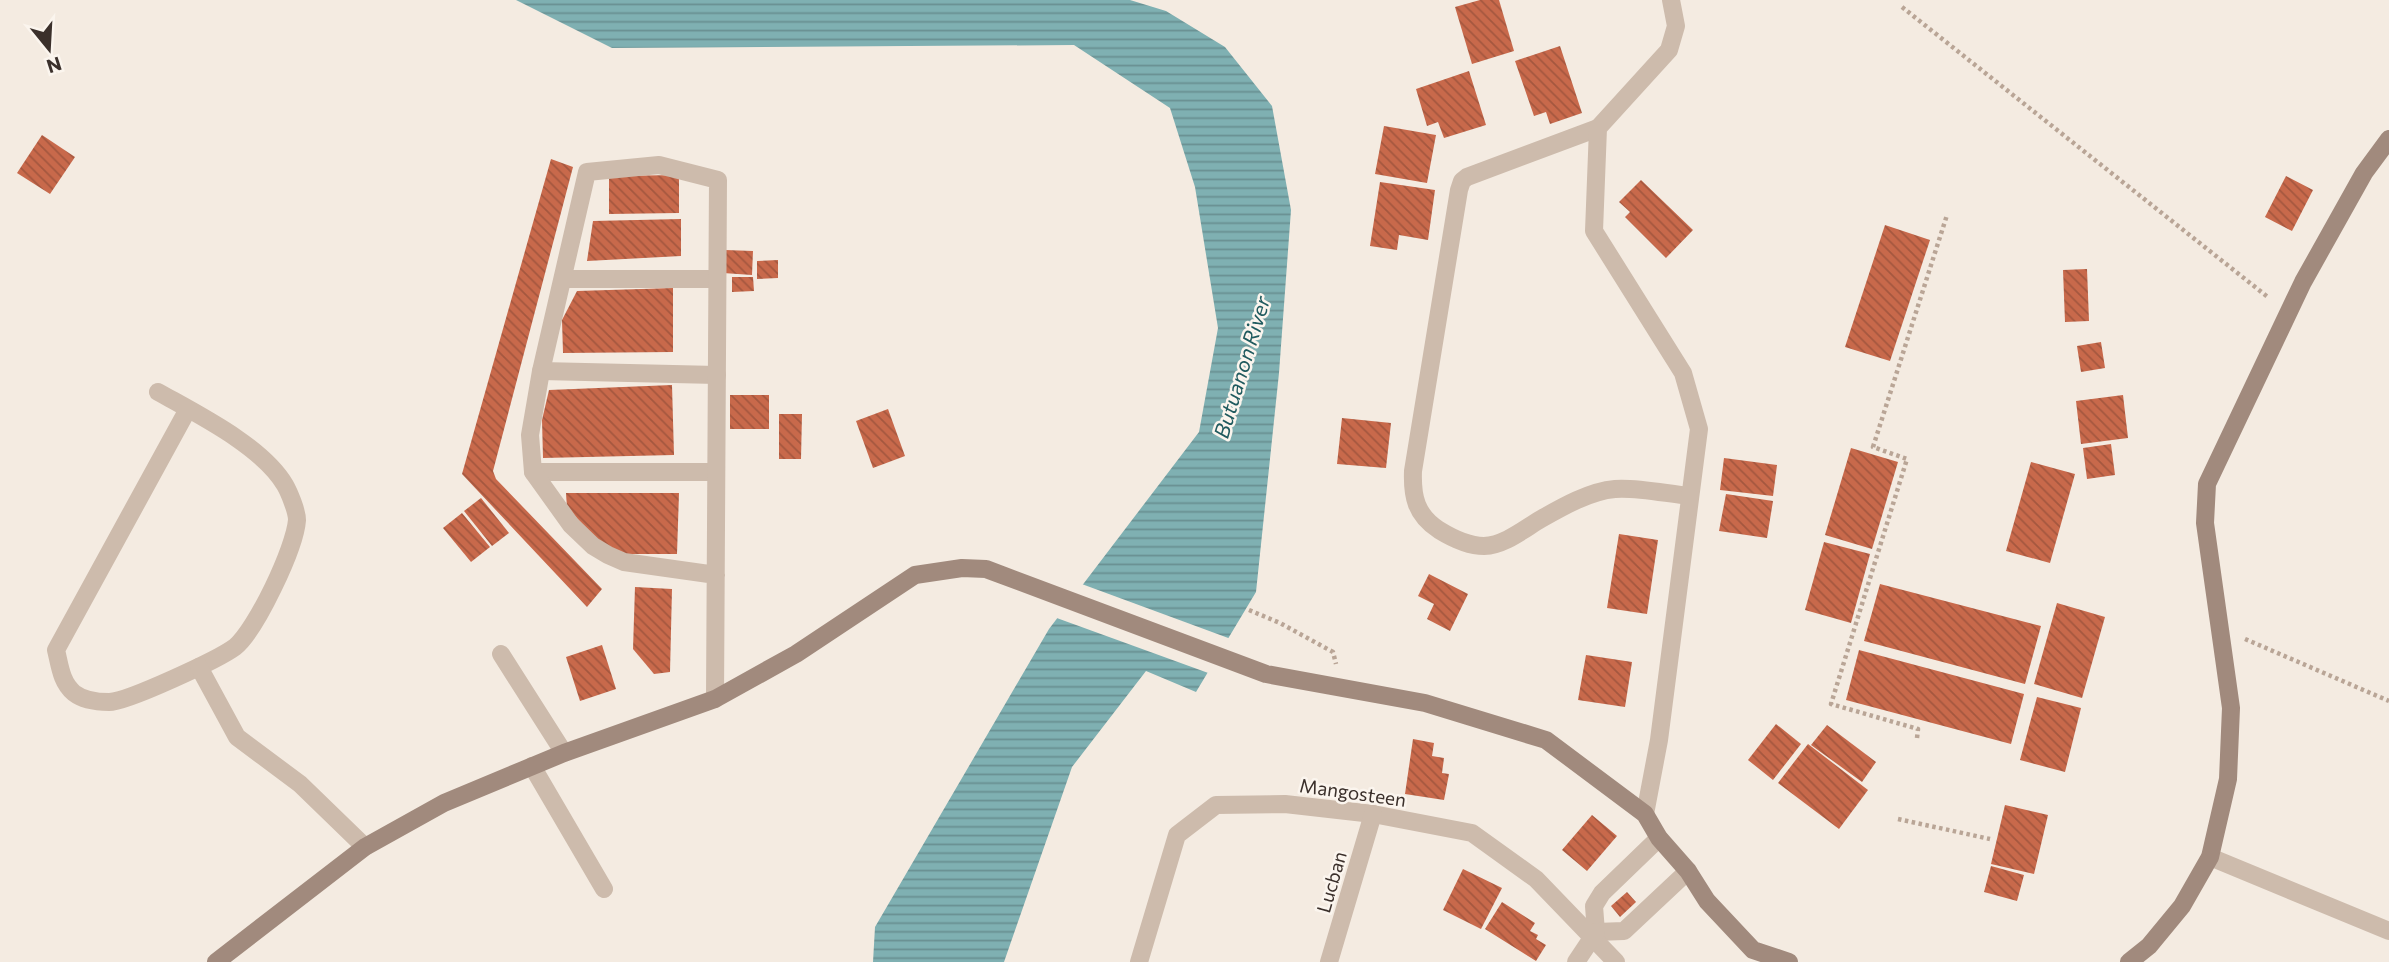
<svg xmlns="http://www.w3.org/2000/svg" width="2389" height="962" viewBox="0 0 2389 962" font-family="Commissioner,sans-serif">
	<style>
		.water { fill: url(#water-rules) }
		.pier { fill: #f4ebe1 }
		.building { fill: url(#building-back-hatch) }
		.lines { fill: none; stroke-linecap: round; stroke-linejoin: round }
		.path { stroke: #b9a596; stroke-width: 4.5; stroke-dasharray: 3.5 3.5; stroke-linecap: butt }
		.lane { stroke: #cdbbac; stroke-width: 18 }
		.street { stroke: #cdbbac; stroke-width: 18 }
		.secondary { stroke: #a18a7d; stroke-width: 18 }
		.labels { text-anchor: middle; dominant-baseline: central; stroke-width: 5; stroke-linejoin: round; paint-order: stroke }
		.street-label { font-size: 19px; fill: #3b302b; stroke: #fbf5ee }
		.water-label { font-size: 21px; font-style: italic; fill: #1f5a5e; stroke: #fbf5ee }
	</style>
	<defs>
		<pattern id="water-rules" width="6" height="5" patternUnits="userSpaceOnUse" patternTransform="scale(1.75)"><rect width="6" height="5" fill="#7fb0b2"/><path d="M0 2.5h6" fill="none" stroke="#699091"/></pattern>
		<pattern id="building-back-hatch" width="6" height="6" patternUnits="userSpaceOnUse" patternTransform="scale(1.75)"><rect width="6" height="6" fill="#c8694b"/><path d="M-1 5l2 2M0 0l6 6M5-1l2 2" fill="none" stroke="#a4573f"/></pattern>
	</defs>
	<rect width="100%" height="100%" fill="#f4ebe1"/>
	<path class="water" d="M516,0H1130L1166,11L1225,47L1272,106L1291,210L1279,373L1256,592L1196,692L1146,671L1072,767L1004,962H873L875,927L1049,629L1199,432L1218,328L1195,187L1170,108L1074,45L612,48Z"/>
	<path class="pier" d="M1079,583L1231,639L1211,674L1054,617Z"/>
	<g class="building">
		<path d="M1480,0H1499L1514,51L1472,64L1455,7Z"/>
		<path d="M1560,46L1582,113L1550,124L1546,112L1534,116L1515,61Z"/>
		<path d="M1469,71L1486,125L1444,138L1438,122L1427,126L1416,89Z"/>
		<path d="M1384,126L1436,135L1427,183L1375,174Z"/>
		<path d="M42,135L75,157L50,194L17,173Z"/>
		<path d="M551,159L573,167L493,471L496,479L602,589L587,607L462,474Z"/>
		<path d="M679,175V213L609,214V176Z"/>
		<path d="M2286,176L2313,190L2292,231L2265,217Z"/>
		<path d="M1641,180L1693,230L1666,258L1625,217L1630,212L1619,202Z"/>
		<path d="M1380,182L1435,190L1428,240L1399,235L1397,250L1370,246Z"/>
		<path d="M681,219V256L587,261L593,221Z"/>
		<path d="M1885,225L1930,240L1890,361L1845,347Z"/>
		<path d="M725,250L753,251L752,275L723,273Z"/>
		<path d="M778,260V278L757,279V261Z"/>
		<path d="M2087,269L2089,321L2065,322L2063,270Z"/>
		<path d="M732,277H753L754,291L732,292Z"/>
		<path d="M673,288V352L563,353L562,320L577,291Z"/>
		<path d="M2101,342L2105,368L2081,372L2077,346Z"/>
		<path d="M672,385L674,455L543,458L542,420L549,390Z"/>
		<rect x="730" y="395" width="39" height="34"/>
		<path d="M2123,395L2128,438L2081,444L2076,401Z"/>
		<path d="M888,409L905,456L873,468L856,421Z"/>
		<path d="M779,414H802L801,459H779Z"/>
		<path d="M1342,418L1391,423L1386,468L1337,464Z"/>
		<path d="M2111,444L2115,475L2087,479L2083,448Z"/>
		<path d="M1851,448L1898,462L1872,549L1825,535Z"/>
		<path d="M1724,458L1777,465L1773,496L1720,490Z"/>
		<path d="M2031,462L2075,474L2050,563L2006,551Z"/>
		<path d="M566,493H679L677,554H612L567,508Z"/>
		<path d="M1726,494L1773,501L1767,538L1719,531Z"/>
		<path d="M481,498L509,533L492,546L464,511Z"/>
		<path d="M462,513L490,547L471,562L443,528Z"/>
		<path d="M1619,534L1658,540L1647,614L1607,608Z"/>
		<path d="M1824,542L1870,554L1851,623L1805,610Z"/>
		<path d="M1429,574L1468,594L1450,631L1427,619L1434,604L1418,596Z"/>
		<path d="M1880,584L2041,626L2025,684L1864,641Z"/>
		<path d="M635,587L672,589L670,672L654,674L633,649Z"/>
		<path d="M2057,603L2105,617L2082,698L2034,684Z"/>
		<path d="M602,645L616,689L580,701L566,657Z"/>
		<path d="M1859,650L2024,694L2011,744L1846,700Z"/>
		<path d="M1586,655L1632,662L1625,707L1578,700Z"/>
		<path d="M2037,697L2081,708L2065,772L2020,760Z"/>
		<path d="M1776,724L1801,744L1773,780L1748,760Z"/>
		<path d="M1827,725L1876,762L1862,782L1811,745Z"/>
		<path d="M1413,739L1434,743L1432,756L1444,758L1442,773L1449,774L1444,800L1405,794Z"/>
		<path d="M1808,744L1868,790L1839,829L1778,783Z"/>
		<path d="M2005,805L2048,815L2034,874L1991,864Z"/>
		<path d="M1592,815L1617,836L1587,871L1562,850Z"/>
		<path d="M1991,866L2024,875L2017,901L1984,892Z"/>
		<path d="M1463,869L1502,888L1481,929L1443,910Z"/>
		<path d="M1627,892L1636,902L1620,917L1611,906Z"/>
		<path d="M1502,902L1535,923L1530,931L1538,935L1536,939L1546,945L1536,961L1485,929Z"/>
	</g>
	<g class="lines">
		<g class="path">
			<path d="M1902,7L2269,298"/>
			<path d="M1249,610L1280,623L1333,652L1336,664"/>
			<path d="M2245,639L2389,701"/>
			<path d="M1917,738L1918,729L1831,704L1907,459L1873,447L1947,215"/>
			<path d="M1898,819L1990,839"/>
		</g>
		<g class="lane">
			<path d="M501,654L564,753"/>
			<path d="M532,766L604,889"/>
			<path d="M2210,857L2389,931"/>
		</g>
		<g class="street">
			<path d="M1598,128L1467,177L1462,181L1459,190L1413,471C1412,497 1416,515 1439,530C1452,538 1468,546 1484,546C1505,545 1524,529 1541,519C1562,507 1590,491 1615,489C1636,487 1668,494 1690,496"/>
			<path d="M563,279H717"/>
			<path d="M541,371L717,375"/>
			<path d="M158,392C197,414 262,446 285,485C289,492 297,511 297,520C295,548 256,630 235,647C219,659 127,702 109,702C97,702 83,700 74,693C61,682 60,666 56,650L188,409"/>
			<path d="M533,472H716"/>
			<path d="M199,667L237,737L300,784L365,847"/>
			<path d="M715,699L718,180L659,165L587,172L541,371L530,435L533,472L571,525L593,546L608,555L624,562L716,575"/>
			<path d="M1645,814L1659,740L1699,429L1683,373L1594,231L1598,128L1669,50L1676,26L1671,0"/>
			<path d="M1596,932L1594,906L1602,893L1659,838"/>
			<path d="M1596,932L1624,931L1688,871"/>
			<path d="M1139,962L1177,835L1216,805L1285,804L1373,814L1472,833L1536,879L1616,962"/>
			<path d="M1329,962L1373,814"/>
			<path d="M1576,962L1596,932"/>
		</g>
		<g class="secondary">
			<path d="M216,962L365,847L444,803L564,753L715,699L796,654L915,575L962,568L986,569L1266,674L1425,703L1546,740L1645,814L1659,838L1688,871L1707,901L1753,950L1789,962"/>
			<path d="M2129,962L2149,946L2182,906L2210,857L2228,779L2231,708L2205,523L2207,484L2303,282L2364,173L2389,139"/>
		</g>
	</g>
	<g class="labels">
		<g class="street-label">
			<text transform="translate(1353 792) rotate(8)">Mangosteen</text>
			<text transform="translate(1331 882) rotate(-74)">Lucban</text>
		</g>
		<g class="water-label">
			<text transform="translate(1241 367) rotate(-73)">Butuanon River</text>
		</g>
	</g>
	<g transform="translate(49 49) rotate(162)" stroke="#fbf5ee" stroke-width="5" paint-order="stroke">
	<path d="M0-5L12 26L0 18L-12 26Z" fill="#3b302b"/>
	<text y="-10" font-size="19" font-weight="bold" text-anchor="middle" fill="#3b302b">N</text>
	</g>
</svg>
